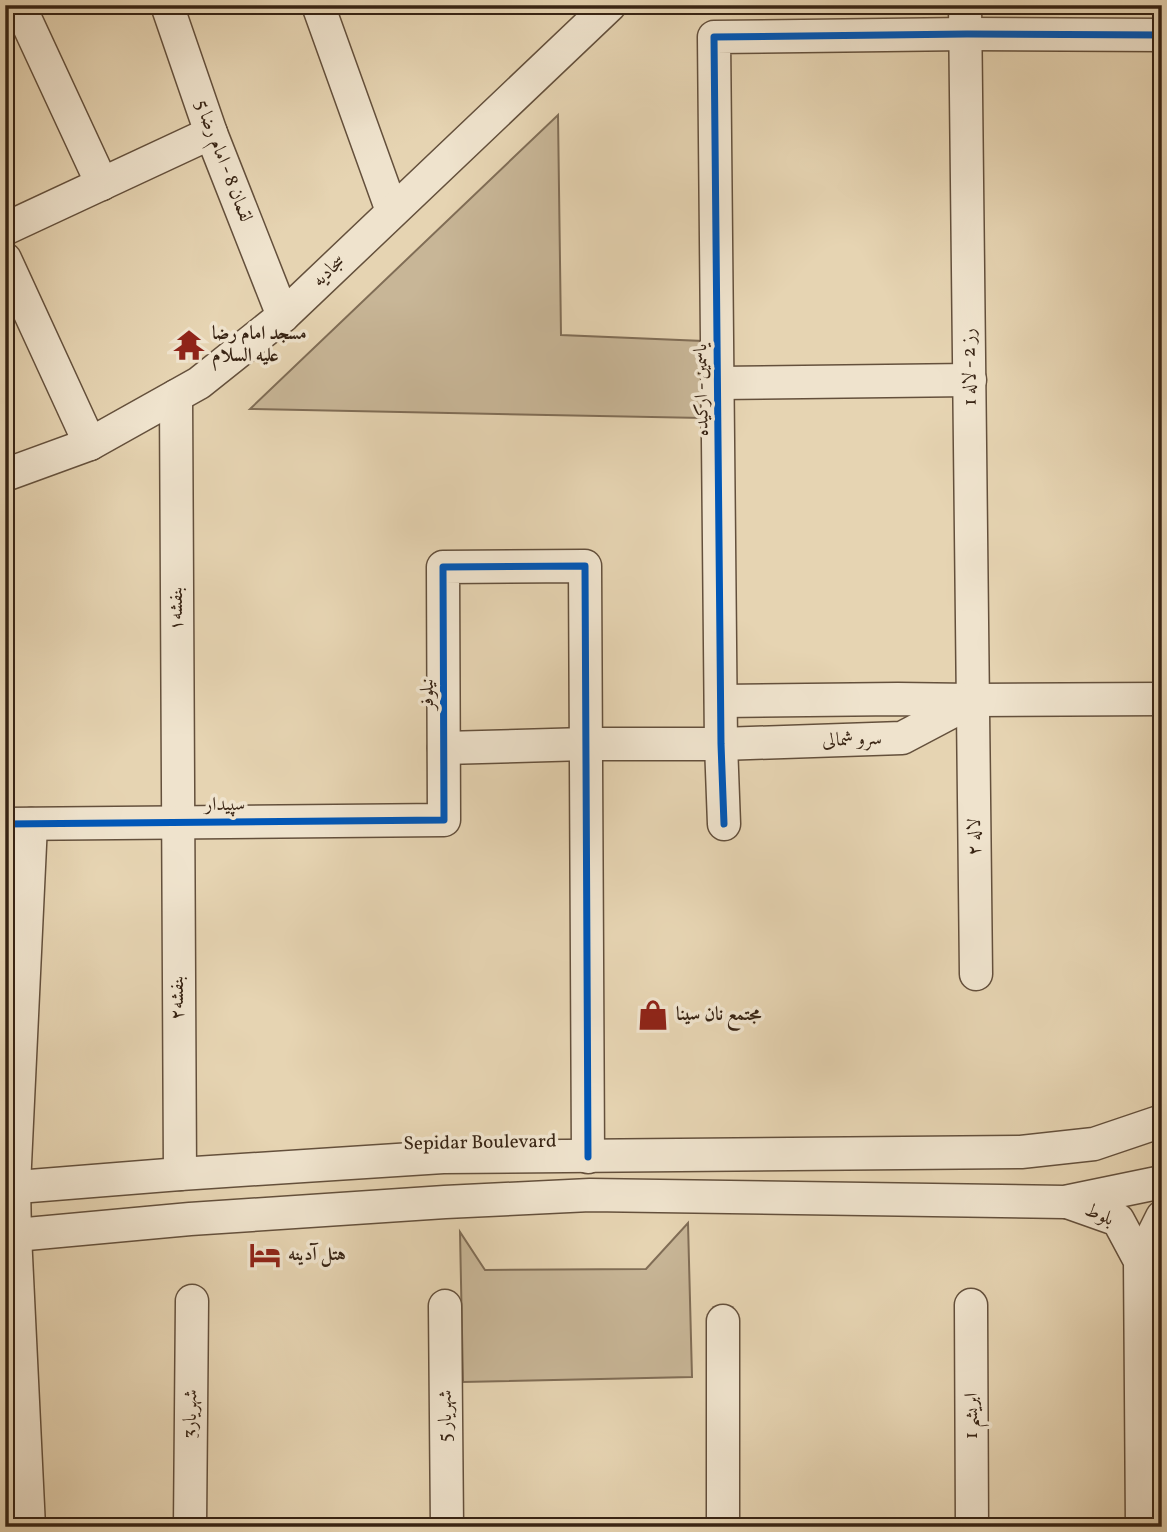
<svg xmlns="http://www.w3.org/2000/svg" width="1167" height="1532" viewBox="0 0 1167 1532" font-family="Vollkorn,Amiri,serif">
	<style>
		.green { fill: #c8b697; stroke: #806d56; stroke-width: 2 }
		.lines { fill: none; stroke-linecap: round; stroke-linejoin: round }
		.minor-casing { stroke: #64503c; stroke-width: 35 }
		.minor { stroke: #efe3cd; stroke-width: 32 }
		.cycleway-casing { stroke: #efe3cd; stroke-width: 11 }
		.cycleway { stroke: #0057b8; stroke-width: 7 }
		.labels { text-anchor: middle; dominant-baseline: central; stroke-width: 7; stroke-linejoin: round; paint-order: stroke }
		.street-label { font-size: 19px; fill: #382414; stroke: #efe3cd }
		.poi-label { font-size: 19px; font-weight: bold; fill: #382414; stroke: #efe3cd; text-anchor: start }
	</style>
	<rect width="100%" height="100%" fill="#e6d4b2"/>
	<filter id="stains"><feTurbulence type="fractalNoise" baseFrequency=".00286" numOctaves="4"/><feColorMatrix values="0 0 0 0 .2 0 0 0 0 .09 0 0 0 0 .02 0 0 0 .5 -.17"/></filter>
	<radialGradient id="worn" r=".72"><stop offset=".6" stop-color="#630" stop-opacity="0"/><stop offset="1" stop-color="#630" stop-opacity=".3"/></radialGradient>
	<g class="green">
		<path d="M558,115L561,335L703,341V418L250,409Z"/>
		<path d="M688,1223L692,1377L463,1382L460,1232L485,1270L646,1269Z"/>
	</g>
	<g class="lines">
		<defs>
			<g id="minor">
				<path d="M19,5L102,184"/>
				<path d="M167,5L211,133L283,316"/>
				<path d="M318,5L392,211"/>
				<path d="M965,5L976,974"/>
				<path d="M5,229L211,133"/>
				<path d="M5,259L90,444"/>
				<path d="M718,383L970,380"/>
				<path d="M176,396L180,1174"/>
				<path d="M5,475L90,444L199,383L283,316L610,5"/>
				<path d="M721,701L898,699L972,700"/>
				<path d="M444,748L586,744H721L902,738L974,700L1162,699"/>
				<path d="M5,824L444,820L443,567L585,566L588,1157"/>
				<path d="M724,824L721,744L714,37L967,34L1162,35"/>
				<path d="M5,1188L180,1174L443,1157L1021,1152L1094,1144L1162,1121"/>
				<path d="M1067,1202L1118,1220L1140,1261L1142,1527"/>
				<path d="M5,1236L190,1219L445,1202L590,1195L1065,1202L1162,1182"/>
				<path d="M1140,1261L1162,1217"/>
				<path d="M971,1305L972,1527"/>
				<path d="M445,1306L447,1527"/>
				<path d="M723,1321V1527"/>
				<path d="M29,1527L15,1235L14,1186L31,824"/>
				<path d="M190,1527L192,1301"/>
			</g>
		</defs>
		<use href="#minor" class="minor-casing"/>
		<use href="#minor" class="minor"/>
		<defs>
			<g id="cycleway">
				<path d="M5,824L444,820L443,567L585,566L588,1157"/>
				<path d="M724,824L721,744L714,37L967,34L1162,35"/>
			</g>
		</defs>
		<use href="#cycleway" class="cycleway-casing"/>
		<use href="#cycleway" class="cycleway"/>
	</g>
	<defs>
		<symbol id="temple-bare" viewBox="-9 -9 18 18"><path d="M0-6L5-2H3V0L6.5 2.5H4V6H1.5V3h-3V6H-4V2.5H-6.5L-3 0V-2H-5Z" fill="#8f2418" stroke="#efe3cd" stroke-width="2.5" paint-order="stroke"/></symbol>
		<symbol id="shop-bare" viewBox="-9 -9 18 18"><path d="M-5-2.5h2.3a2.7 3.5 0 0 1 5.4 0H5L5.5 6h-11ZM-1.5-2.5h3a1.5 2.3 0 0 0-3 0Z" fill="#8f2418" stroke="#efe3cd" stroke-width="2.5" paint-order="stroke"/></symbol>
		<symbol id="hotel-bare" viewBox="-9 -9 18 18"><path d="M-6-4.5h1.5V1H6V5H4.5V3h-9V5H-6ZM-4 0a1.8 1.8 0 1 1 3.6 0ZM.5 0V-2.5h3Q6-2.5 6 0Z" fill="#8f2418" stroke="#efe3cd" stroke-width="2.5" paint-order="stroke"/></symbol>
	</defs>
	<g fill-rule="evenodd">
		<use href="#temple-bare" x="167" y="323" width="44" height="44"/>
		<use href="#shop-bare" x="631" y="993" width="44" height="44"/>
		<use href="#hotel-bare" x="243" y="1233" width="44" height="44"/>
	</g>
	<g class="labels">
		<g class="street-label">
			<text transform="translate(223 161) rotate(69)">لقمان 8 - امام رضا 5</text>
			<text transform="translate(329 271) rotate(-44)">سجادیه</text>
			<text transform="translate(970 367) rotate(-91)">رز 2 - لاله 1</text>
			<text transform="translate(702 390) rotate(-91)">یاسمین - ارکیده</text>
			<text transform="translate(177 609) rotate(-90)">بنفشه۱</text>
			<text transform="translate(428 694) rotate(-90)">نیلوفر</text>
			<text transform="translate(852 740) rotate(-2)">سرو شمالی</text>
			<text x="225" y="805">سپیدار</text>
			<text transform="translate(975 837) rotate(-90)">لاله ۲</text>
			<text transform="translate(178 998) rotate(-90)">بنفشه۲</text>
			<text transform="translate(480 1143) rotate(-1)">Sepidar Boulevard</text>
			<text transform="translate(1099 1215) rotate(24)">بلوط</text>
			<text transform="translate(191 1414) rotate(-89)">شهریار3</text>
			<text transform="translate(446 1416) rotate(-90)">شهریار 5</text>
			<text transform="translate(972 1416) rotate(-90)">ابریشم 1</text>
		</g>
		<g class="poi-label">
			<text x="212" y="334">مسجد امام رضا<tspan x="212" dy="22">علیه السلام</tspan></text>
			<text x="676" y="1015">مجتمع نان سینا</text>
			<text x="288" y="1255">هتل آدینه</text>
		</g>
	</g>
	<rect width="1167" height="1532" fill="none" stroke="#e6d4b2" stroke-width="28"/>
	<rect x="7" y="7" width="1153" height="1518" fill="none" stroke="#382414" stroke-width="3.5"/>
	<rect x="14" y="14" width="1139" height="1504" fill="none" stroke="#382414" stroke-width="2"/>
	<rect width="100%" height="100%" filter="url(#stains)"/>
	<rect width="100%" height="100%" fill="url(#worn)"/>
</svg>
